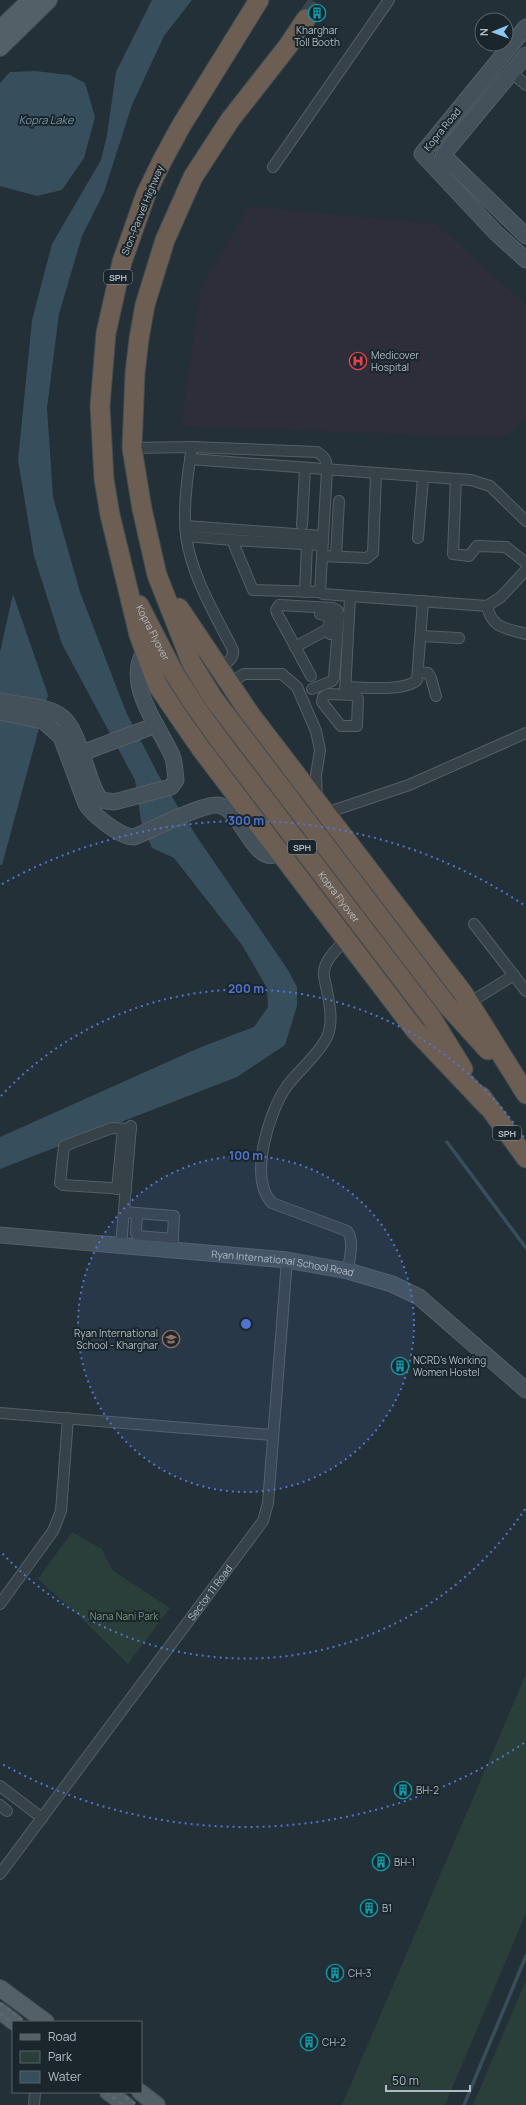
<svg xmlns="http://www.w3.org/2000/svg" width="526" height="2105" viewBox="0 0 526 2105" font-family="Manrope,sans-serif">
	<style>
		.medical { fill: #2d2e39 }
		.green { fill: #2b3f3a }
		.water { fill: #374f5c }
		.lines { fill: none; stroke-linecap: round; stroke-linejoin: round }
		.stream { stroke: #374f5c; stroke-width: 3.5 }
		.highway-tunnel { stroke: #38454c; stroke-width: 19; stroke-dasharray: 19 10; stroke-linecap: butt }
		.street-casing { stroke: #545f65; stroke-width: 12 }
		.secondary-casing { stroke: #545f65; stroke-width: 17 }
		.primary-casing { stroke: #424d54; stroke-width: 18 }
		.highway-casing { stroke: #414c52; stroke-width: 21 }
		.street { stroke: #364148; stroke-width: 10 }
		.secondary { stroke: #44515a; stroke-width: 15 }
		.primary { stroke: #546068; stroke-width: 16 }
		.highway { stroke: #6d5e54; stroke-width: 19 }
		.rail { stroke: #5a6870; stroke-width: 3; stroke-dasharray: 4 4; stroke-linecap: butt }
		.highway-bridge-casing { stroke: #414c52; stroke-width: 21; stroke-linecap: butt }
		.highway-bridge { stroke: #6d5e54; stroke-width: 19 }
		.ring { fill: none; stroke: #5174d1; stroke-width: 2; stroke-dasharray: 2 4 }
		.labels { text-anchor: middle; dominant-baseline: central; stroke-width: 4; stroke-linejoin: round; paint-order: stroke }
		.shield { fill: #1b262c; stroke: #848f96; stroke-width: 1 }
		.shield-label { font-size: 9px; font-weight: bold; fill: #b1bcc4 }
		.poi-label { font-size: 10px; fill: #b1bcc4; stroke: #1b262c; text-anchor: start }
		.street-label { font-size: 10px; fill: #b1bcc4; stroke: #1b262c }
		.park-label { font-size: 10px; fill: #719872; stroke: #1b262c }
		.water-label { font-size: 11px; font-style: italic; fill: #7394a5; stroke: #1b262c }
		.centre { fill: #5174d1; stroke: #1b262c; stroke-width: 2 }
		.ring-label { font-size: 12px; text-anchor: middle; font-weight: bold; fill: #5174d1; stroke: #1b262c; stroke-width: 4; stroke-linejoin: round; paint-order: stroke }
	</style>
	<rect width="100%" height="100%" fill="#233037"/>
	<path class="medical" d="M250,206L436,224L526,304V419L503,438L181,426L201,286Z"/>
	<g class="green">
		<path d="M72,1532L102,1549L112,1570L170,1608L128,1664L76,1613L38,1579Z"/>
		<path d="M526,1674V1913L445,2105H342Z"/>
		<path d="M526,1980V2105H473Z"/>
	</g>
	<g class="water">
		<path d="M152,0H192L164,36L132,105L104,192L82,236L59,314L47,408L53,497L80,592L126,712L159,776L197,837L288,970L297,987V1006L285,1045L237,1077L0,1169V1137L201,1047L254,1027L268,1007L267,988L242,945L174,858L152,848L141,821L135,780L62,644L34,556L18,460L32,320L52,244L101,160L107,135L116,72Z"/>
		<path d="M35,71L70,75L85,83L95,117L84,158L62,190L37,196L0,186V83L10,72Z"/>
		<path d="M13,594L48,695L2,865H0V652Z"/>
	</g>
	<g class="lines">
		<g class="stream">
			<path d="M447,1142L526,1248"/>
			<path d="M464,2105L526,1956"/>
		</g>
		<path class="highway-tunnel" d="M306,19L319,0"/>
		<defs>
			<g id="street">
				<path d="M511,72L526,85"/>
				<path d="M273,167L389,0"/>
				<path d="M132,448L192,447L317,452C325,457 327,460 327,470L320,592L323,594L487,606L501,597L526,570"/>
				<path d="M191,453C187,478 183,512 186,536C192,577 215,614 233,650C234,660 226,663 218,668"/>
				<path d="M190,459L471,480L490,486L526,521"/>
				<path d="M456,479L453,554L469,556L477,546L506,547L526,563"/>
				<path d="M302,525L305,468"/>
				<path d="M186,526L322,536"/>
				<path d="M186,536L232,540"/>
				<path d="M418,538L423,478"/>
				<path d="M322,556L367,558L373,553L376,474"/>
				<path d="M336,556L339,501"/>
				<path d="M305,592L307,544"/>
				<path d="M320,592L253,590L232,540L322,545"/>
				<path d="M487,606C492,629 506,628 526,634"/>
				<path d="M320,614L329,616L330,634"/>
				<path d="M421,636L459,638"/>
				<path d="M295,647L330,628"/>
				<path d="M418,672L428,673L431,678L436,696"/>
				<path d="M311,676L277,613L276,610L279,605L333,608L337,610L339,614L334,678L332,681L312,689"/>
				<path d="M229,684L244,674H282L297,687L316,731L320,750L316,775L317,798"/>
				<path d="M345,687C362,687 405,692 417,680L423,601"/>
				<path d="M345,693L350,597"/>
				<path d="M328,694L356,695L358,699L357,726H341L322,702L323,697Z"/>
				<path d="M326,813L409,785L526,733"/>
				<path d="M474,924L526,991"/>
				<path d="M346,939C338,948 326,958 324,971C323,975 325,981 326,986C329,1001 334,1022 327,1037C319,1054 299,1070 287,1086C269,1111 248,1178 272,1203L347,1231C355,1241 349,1259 348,1271"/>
				<path d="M469,1003L514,975"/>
				<path d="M117,1189L123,1129"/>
				<path d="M126,1189L63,1185L60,1183L64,1146L112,1128L131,1129"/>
				<path d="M124,1212L174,1216L172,1251"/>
				<path d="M137,1213L136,1233L138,1236L173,1239"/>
				<path d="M121,1246L131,1126"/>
				<path d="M0,1413L272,1435"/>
				<path d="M0,1604L53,1531L61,1511L68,1418"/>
				<path d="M0,1786L42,1818"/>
				<path d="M0,1805L7,1811"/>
				<path id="s1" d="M0,1874L263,1521L268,1503L287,1260"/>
				<path d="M34,2105L35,2092"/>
			</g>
			<g id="secondary">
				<path d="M526,27L422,154L496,233L526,260"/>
				<path d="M526,55L443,155L526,236"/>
				<path d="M0,701C60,712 66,703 86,766C90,777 93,791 101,800L114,802L171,787L176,780C175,773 175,765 173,758C160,726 124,687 144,652"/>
				<path d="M0,712L43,721L61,737L86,804C93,815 120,837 134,837C151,830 202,804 217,805C242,807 251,861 275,855L283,848"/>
				<path d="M82,753L156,725"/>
				<path id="s2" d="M0,1235L287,1260L348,1271L392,1284L419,1297L526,1390"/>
			</g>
			<g id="primary">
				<path d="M0,29L30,0"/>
				<path d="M0,48L49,0"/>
				<path d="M0,1988L46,2022"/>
				<path d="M0,2011L14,2022"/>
				<path d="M108,2092L126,2105"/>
				<path d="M140,2092L157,2105"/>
			</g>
			<g id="highway">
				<path d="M259,0L181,126L162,161L146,194L122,262L106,333L100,406L104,479L110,515L139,635L158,686L202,750L415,1030L488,1107"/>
				<path id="s3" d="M139,605L175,675"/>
				<path d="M179,608L250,714L463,993L526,1094"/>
				<path d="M192,664L157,575L142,509L132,448L135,373L139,339L145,305L165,240L193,177L230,120L288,46L306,19"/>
				<path d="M447,1005L488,1050"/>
				<path d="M431,1017L463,1069"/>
				<path d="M481,1096L526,1158"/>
			</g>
		</defs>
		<use href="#street" class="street-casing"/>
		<use href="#secondary" class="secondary-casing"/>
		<use href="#primary" class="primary-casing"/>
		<use href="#highway" class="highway-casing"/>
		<use href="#street" class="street"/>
		<use href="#secondary" class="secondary"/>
		<use href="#primary" class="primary"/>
		<use href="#highway" class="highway"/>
		<g class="rail">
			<path d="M0,2003L25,2022"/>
			<path d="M0,2013L13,2023"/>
			<path d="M106,2092L123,2105"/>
			<path d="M119,2092L137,2105"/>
		</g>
		<defs>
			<g id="highway-bridge">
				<path d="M192,664L213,698L447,1005"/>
				<path id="s4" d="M175,675L197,709L218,738L431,1017"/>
			</g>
		</defs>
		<use href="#highway-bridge" class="highway-bridge-casing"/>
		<use href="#highway-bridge" class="highway-bridge"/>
	</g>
	<circle cx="246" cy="1324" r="168" fill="#5174d1" fill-opacity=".12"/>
	<g class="ring">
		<circle cx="246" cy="1324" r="168"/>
		<path d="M525 1509A335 335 0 0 1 1 1552M1 1096A335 335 0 0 1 525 1139"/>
		<path d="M524 1743A503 503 0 0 1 2 1764M2 884A503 503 0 0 1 524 905"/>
	</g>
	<defs>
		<symbol id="building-ring" viewBox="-11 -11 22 22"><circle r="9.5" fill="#1b262c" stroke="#0f9aa8" stroke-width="1.5"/><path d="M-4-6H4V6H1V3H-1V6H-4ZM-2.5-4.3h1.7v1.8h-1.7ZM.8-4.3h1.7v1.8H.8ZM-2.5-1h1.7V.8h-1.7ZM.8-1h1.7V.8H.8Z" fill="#0f9aa8"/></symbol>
		<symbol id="hospital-ring" viewBox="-11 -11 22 22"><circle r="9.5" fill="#1b262c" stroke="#e0444e" stroke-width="1.5"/><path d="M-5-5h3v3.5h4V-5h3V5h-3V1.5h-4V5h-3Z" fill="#e0444e"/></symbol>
		<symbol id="school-ring" viewBox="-11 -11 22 22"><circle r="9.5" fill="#1b262c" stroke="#8d6e63" stroke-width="1.5"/><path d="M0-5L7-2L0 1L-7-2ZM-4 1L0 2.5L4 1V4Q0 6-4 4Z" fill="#8d6e63"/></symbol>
	</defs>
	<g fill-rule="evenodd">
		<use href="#building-ring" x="307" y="3" width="20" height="20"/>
		<use href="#hospital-ring" x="348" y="351" width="20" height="20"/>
		<use href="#school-ring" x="161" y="1329" width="20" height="20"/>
		<use href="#building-ring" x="390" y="1356" width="20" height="20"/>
		<use href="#building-ring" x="393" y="1780" width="20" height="20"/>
		<use href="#building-ring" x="371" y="1852" width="20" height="20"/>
		<use href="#building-ring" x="359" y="1898" width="20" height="20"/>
		<use href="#building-ring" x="325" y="1963" width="20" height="20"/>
		<use href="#building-ring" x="299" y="2032" width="20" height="20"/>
	</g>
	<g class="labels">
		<g class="shield">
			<rect x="104" y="270" width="28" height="14" rx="3"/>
			<rect x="288" y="840" width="28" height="14" rx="3"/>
			<rect x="493" y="1126" width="28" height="14" rx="3"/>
		</g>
		<g class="shield-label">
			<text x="118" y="277">SPH</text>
			<text x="302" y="847">SPH</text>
			<text x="507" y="1133">SPH</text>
		</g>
		<g class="poi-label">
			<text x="317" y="30" text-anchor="middle">Kharghar<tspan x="317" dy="12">Toll Booth</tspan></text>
			<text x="371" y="355">Medicover<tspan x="371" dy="12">Hospital</tspan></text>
			<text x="158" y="1333" text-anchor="end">Ryan International<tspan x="158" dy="12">School - Kharghar</tspan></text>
			<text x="413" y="1360">NCRD's Working<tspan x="413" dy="12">Women Hostel</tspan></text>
			<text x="416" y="1790">BH-2</text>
			<text x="394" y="1862">BH-1</text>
			<text x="382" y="1908">B1</text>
			<text x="348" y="1973">CH-3</text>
			<text x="322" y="2042">CH-2</text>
		</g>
		<g class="street-label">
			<text transform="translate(442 129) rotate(-51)">Kopra Road</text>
			<text transform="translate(142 210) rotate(-68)">Sion-Panvel Highway</text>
			<text stroke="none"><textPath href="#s3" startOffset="31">Kopra Flyover</textPath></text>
			<text stroke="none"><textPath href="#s4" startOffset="276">Kopra Flyover</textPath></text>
			<text stroke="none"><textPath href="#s2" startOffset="284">Ryan International School Road</textPath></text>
			<text stroke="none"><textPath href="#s1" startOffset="351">Sector 11 Road</textPath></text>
		</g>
		<g class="park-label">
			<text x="124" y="1616">Nana Nani Park</text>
		</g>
		<g class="water-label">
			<text x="46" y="119">Kopra Lake</text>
		</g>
	</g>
	<circle cx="246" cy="1324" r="6" class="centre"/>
	<g class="ring-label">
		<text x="246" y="825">300 m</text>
		<text x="246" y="993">200 m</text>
		<text x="246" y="1160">100 m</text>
	</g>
	<rect x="12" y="2021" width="130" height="72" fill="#1b262c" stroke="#576269"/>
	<rect x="20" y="2034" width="20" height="6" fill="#546068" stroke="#576269"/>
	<text x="48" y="2041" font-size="12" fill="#b1bcc4">Road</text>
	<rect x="20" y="2051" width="20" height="12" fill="#2b3f3a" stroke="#576269"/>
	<text x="48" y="2061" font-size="12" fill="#b1bcc4">Park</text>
	<rect x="20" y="2071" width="20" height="12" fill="#374f5c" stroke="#576269"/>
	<text x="48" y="2081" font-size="12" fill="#b1bcc4">Water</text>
	<g transform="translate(494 32) rotate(269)"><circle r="19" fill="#1b262c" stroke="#576269"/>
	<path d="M0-3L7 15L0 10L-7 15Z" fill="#8bc7ef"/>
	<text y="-6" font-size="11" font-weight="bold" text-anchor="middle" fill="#b1bcc4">N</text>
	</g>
	<path d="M386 2085v6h84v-6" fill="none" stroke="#b1bcc4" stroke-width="2"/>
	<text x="392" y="2085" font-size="12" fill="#b1bcc4" stroke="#1b262c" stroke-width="3" paint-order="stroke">50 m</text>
</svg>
